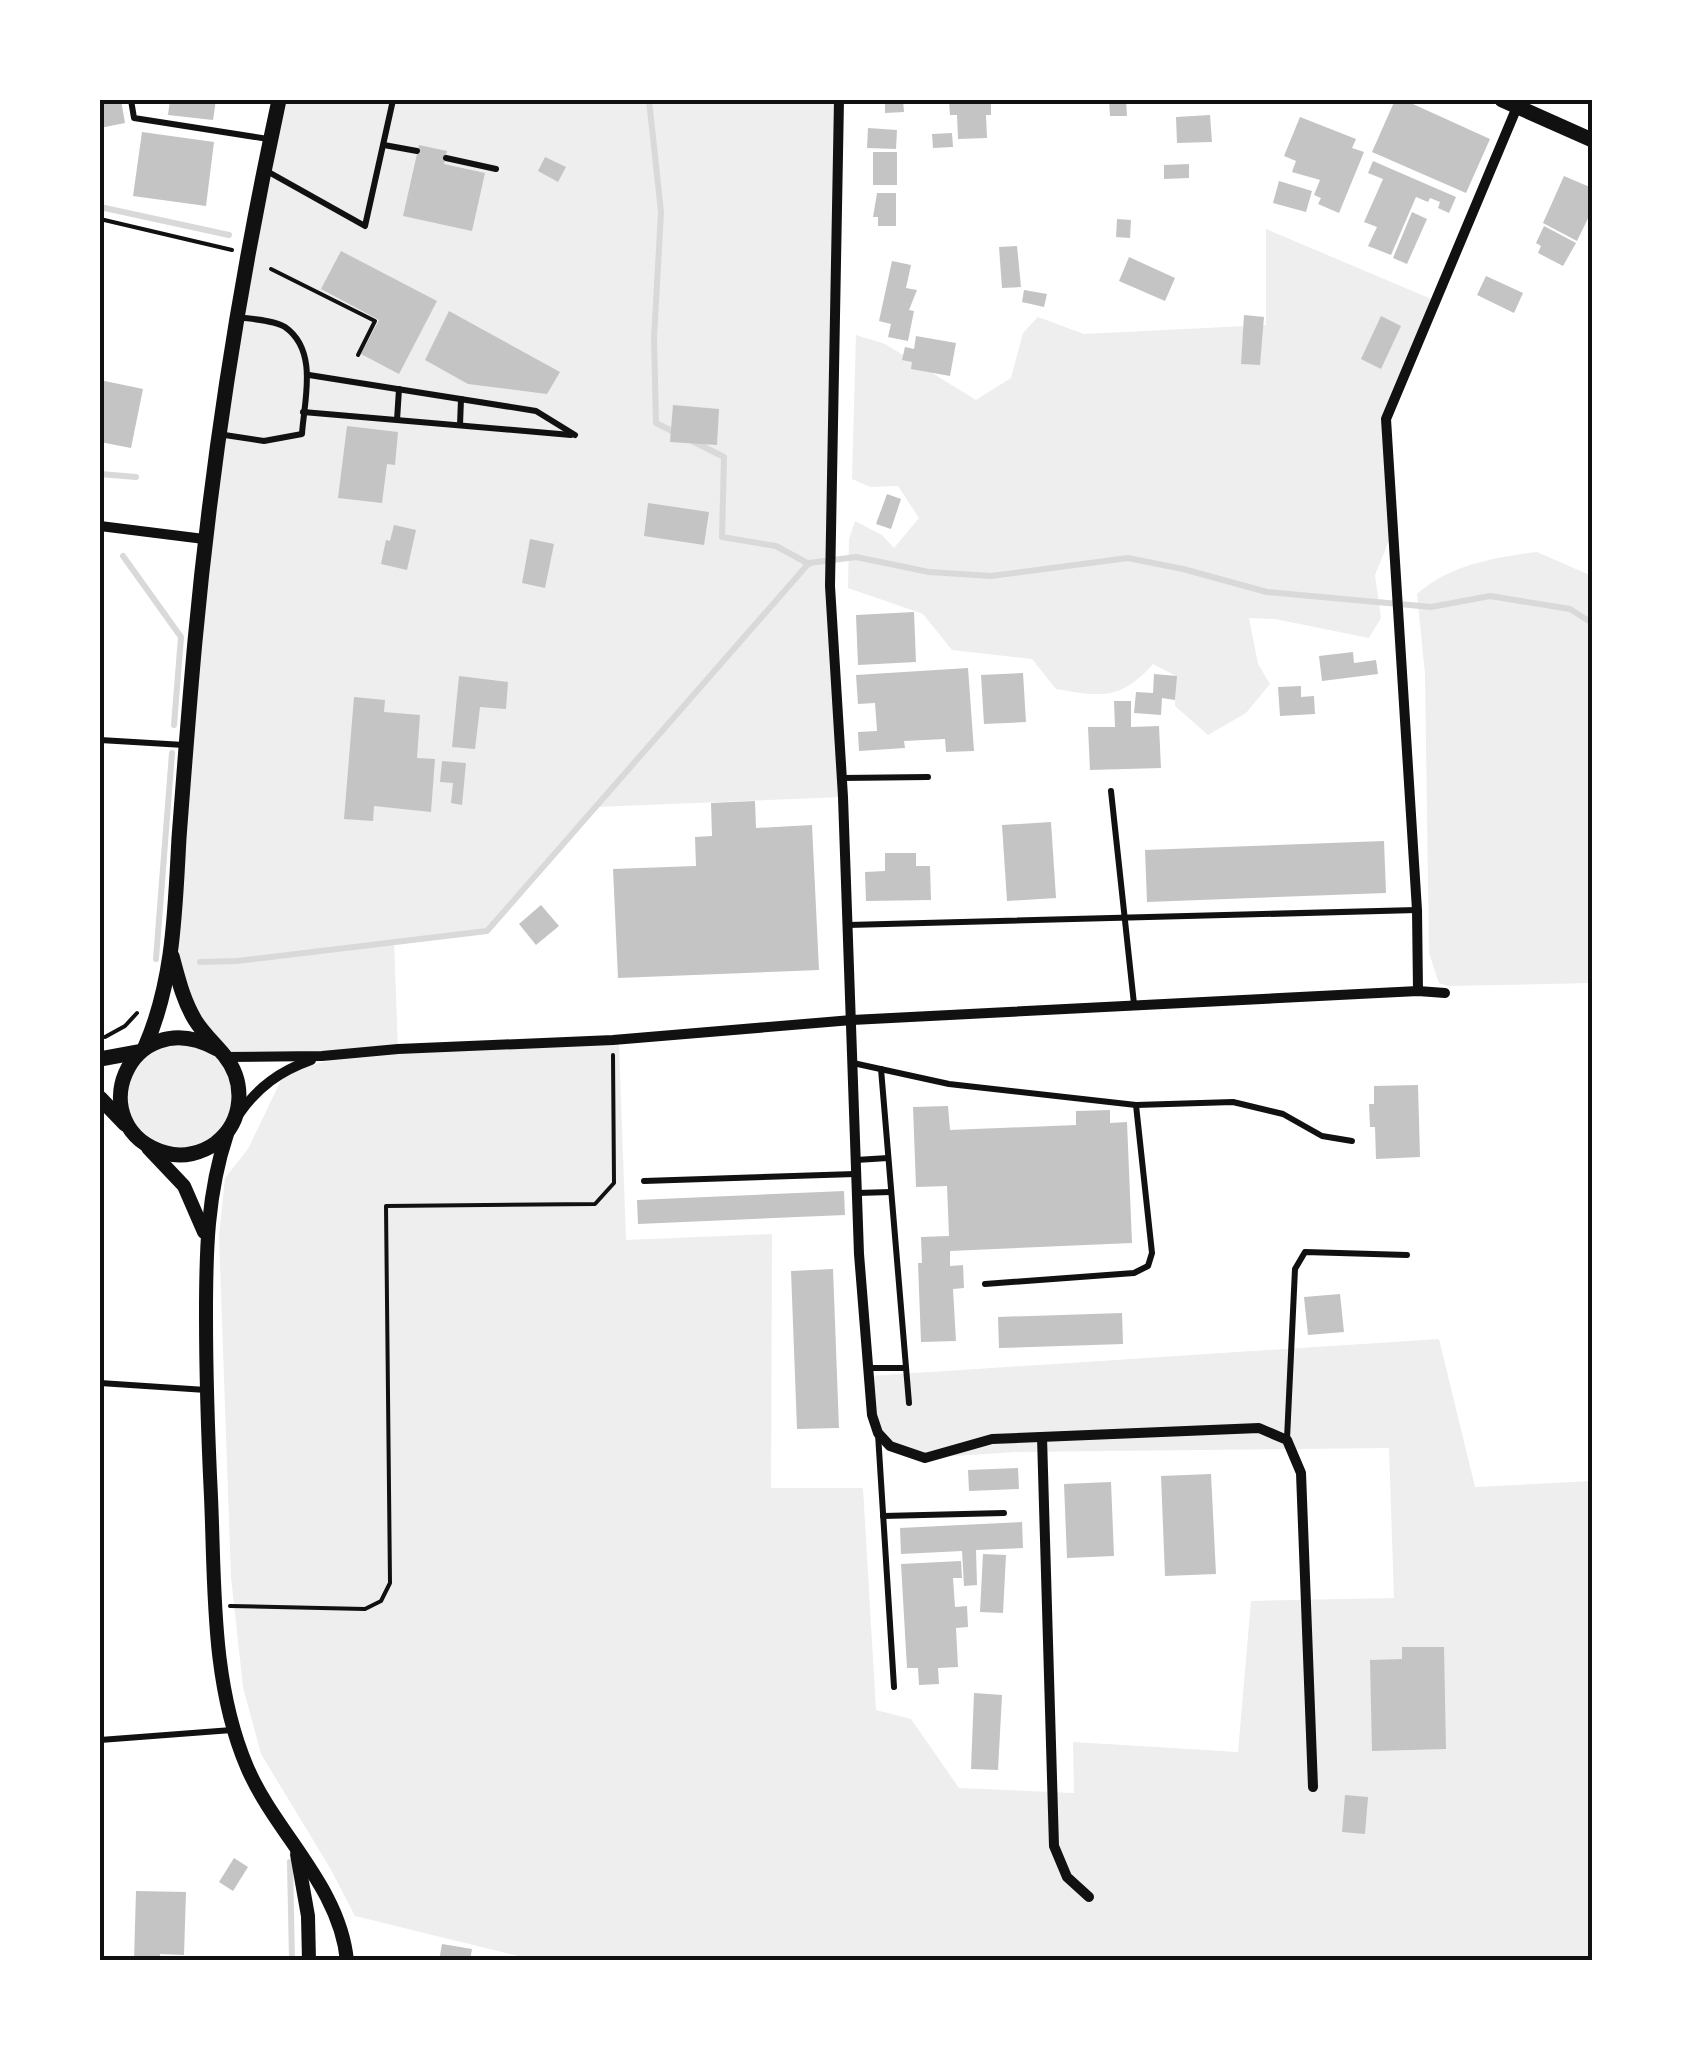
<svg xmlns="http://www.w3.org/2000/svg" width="1692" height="2061" viewBox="0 0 1692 2061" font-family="Montserrat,sans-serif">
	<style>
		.green { fill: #eee }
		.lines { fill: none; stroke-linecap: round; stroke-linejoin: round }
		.stream { stroke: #d9d9d9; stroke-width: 6 }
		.building { fill: #c4c4c4 }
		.path { stroke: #111; stroke-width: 4 }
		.service { stroke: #111; stroke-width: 6 }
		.minor { stroke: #111; stroke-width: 10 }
		.tertiary { stroke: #111; stroke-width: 14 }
		.secondary { stroke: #111; stroke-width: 15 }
		.neatline { fill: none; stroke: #111; stroke-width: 4 }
	</style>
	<rect width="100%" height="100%" fill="#fff"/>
	<g class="green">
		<path d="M279,100H839L830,586L843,797L596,807L487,931L394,942L398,1049L619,1044L626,1240L772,1234L771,1488H863L876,1710L911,1719L959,1788L1074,1793L1073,1742L1238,1752L1251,1601L1394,1598L1389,1448L1015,1452L925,1458L906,1454L878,1433L869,1376L1439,1339L1475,1487L1592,1481V1961H539L355,1916L330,1868L261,1754L243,1687L231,1577L219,1236L225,1178L248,1149L281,1080L295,1070L337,1058L226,1057L238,1082L235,1121L189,1155L134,1135L121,1081L138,1052L204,1034L172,954L204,539Z"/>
		<path d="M1266,229L1436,301L1386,419L1392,533L1375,575L1381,618L1369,638L1275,619L1249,618L1258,664L1270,684L1246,713L1208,735L1175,706L1176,676L1153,664C1121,700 1102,697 1056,689L1032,659L952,650L923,614L848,588L849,539L855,521L882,535L894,548L919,518L898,486L870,487L852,479L856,335L885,344L976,400L1011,378L1023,333L1038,317L1084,334L1266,325Z"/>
		<path d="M1537,552L1592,576V983L1448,986L1439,983L1429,953L1425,674L1417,594C1449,565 1495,557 1537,552Z"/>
	</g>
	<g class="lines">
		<g class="stream">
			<path d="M649,100L661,212L654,338L656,423L678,434"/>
			<path d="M100,207L229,235"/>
			<path d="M690,440L724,457L722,537L776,546L809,564"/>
			<path d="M100,474L136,477"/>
			<path d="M123,556L181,637L174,725"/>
			<path d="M156,959L172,753"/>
			<path d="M200,962L237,961L487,931L809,563L856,557L929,572L991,576L1128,558L1183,569L1267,592L1431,607L1490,596L1570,609L1592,623"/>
			<path d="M290,1862L292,1961"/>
		</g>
	</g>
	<g class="building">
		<path d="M100,100H121L125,123L100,128Z"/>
		<path d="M170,100H216L213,120L168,115Z"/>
		<path d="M885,100H903L904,112L885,113Z"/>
		<path d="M949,100H991V115H986L987,138L958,139L957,115H950Z"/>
		<path d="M1109,100H1126L1127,116H1110Z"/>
		<path d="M1395,100H1404L1490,139L1466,193L1372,152Z"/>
		<path d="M1210,115L1212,142L1177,143L1176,117Z"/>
		<path d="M1300,117L1356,139L1352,148L1364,152L1339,213L1318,204L1321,198L1314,195L1320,180L1292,172L1296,161L1284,156Z"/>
		<path d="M868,128L897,130L896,149L867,148Z"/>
		<path d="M142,132L214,142L206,206L133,196Z"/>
		<path d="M952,133L953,147L933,148L932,134Z"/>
		<path d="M419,145L447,151L444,164L485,173L472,231L403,216Z"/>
		<rect x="873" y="152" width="24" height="33"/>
		<path d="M545,157L566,167L558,182L538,171Z"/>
		<path d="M1373,161L1456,197L1449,213L1438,208L1440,202L1430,198L1428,202L1416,197L1391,255L1368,246L1377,227L1364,222L1383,179L1368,173Z"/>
		<path d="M1189,164V178L1164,179V165Z"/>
		<path d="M1564,176L1592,188V210L1577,241L1543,223Z"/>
		<path d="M1279,181L1312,191L1306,212L1273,203Z"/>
		<path d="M877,193H896V226H878V217H873Z"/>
		<path d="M1412,212L1427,219L1407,264L1393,258Z"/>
		<path d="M1117,219L1131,220L1130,238L1116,237Z"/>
		<path d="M1544,226L1576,243L1563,266L1538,253L1541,246L1536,243Z"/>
		<path d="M1017,246L1021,287L1002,288L999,247Z"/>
		<path d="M341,251L437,301L399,374L361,354L379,320L321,289Z"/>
		<path d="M1129,257L1175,278L1165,301L1119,281Z"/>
		<path d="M892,261L911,265L906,288L917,290L909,310L914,311L908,341L888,337L891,324L879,321Z"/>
		<path d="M1486,276L1523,293L1514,313L1477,295Z"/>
		<path d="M1024,290L1047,294L1044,307L1022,302Z"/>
		<path d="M449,311L560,372L547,394L468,384L425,360Z"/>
		<path d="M1244,315L1264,317L1260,365L1241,364Z"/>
		<path d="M1381,316L1401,326L1381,369L1361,359Z"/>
		<path d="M916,336L956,343L950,376L911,369L912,362L902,360L905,347L914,349Z"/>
		<path d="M100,380L143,389L131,448L100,442Z"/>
		<path d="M673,405L719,409L717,445L670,442Z"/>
		<path d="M347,426L398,432L395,465L387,464L382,503L338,498Z"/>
		<path d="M887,494L901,499L891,529L876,524Z"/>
		<path d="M648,503L709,512L704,545L644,536Z"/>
		<path d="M394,525L416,530L407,570L381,564L386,540L390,541Z"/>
		<path d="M530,539L554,544L545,588L522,583Z"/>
		<path d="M914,612L916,662L858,665L856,615Z"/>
		<path d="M1353,652L1354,663L1376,660L1378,674L1322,681L1319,656Z"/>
		<path d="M968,668L974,751L946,752L945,739L904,741L905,748L859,751L858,732L877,731L875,703L858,704L856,675Z"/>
		<path d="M1023,673L1026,722L984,724L981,675Z"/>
		<path d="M1154,674L1177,676L1175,700L1162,698L1161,715L1134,713L1136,692L1153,693Z"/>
		<path d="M459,676L508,682L506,709L480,707L475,749L452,747Z"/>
		<path d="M1301,686V697L1314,696L1315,714L1280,716L1278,687Z"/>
		<path d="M354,697L385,700L384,712L420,715L417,758L435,759L431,812L374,806L373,821L344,819Z"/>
		<path d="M1114,701H1131V727L1159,726L1161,768L1090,770L1088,727H1115Z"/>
		<path d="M442,761L466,763L462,805L451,803L453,783L440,782Z"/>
		<path d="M755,801L756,828L812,825L819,970L618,978L613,869L696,866L695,837L712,836L711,803Z"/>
		<path d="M1051,822L1056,898L1007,901L1002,825Z"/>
		<path d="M1384,841L1386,893L1147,902L1145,850Z"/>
		<path d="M885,853H916V866H930L931,900L866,901L865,872L885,871Z"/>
		<path d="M541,905L559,926L536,945L519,924Z"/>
		<path d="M1418,1085L1420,1157L1376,1159L1375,1127H1370L1369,1104H1374V1086Z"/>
		<path d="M948,1106L950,1130L1076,1125V1111L1110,1110V1123L1127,1122L1132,1243L950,1251V1266L963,1265L964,1288L953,1289L956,1341L921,1342L918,1263H922L921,1237L949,1236L947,1186L916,1187L913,1107Z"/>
		<path d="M844,1191L845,1215L638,1224L637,1200Z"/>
		<path d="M833,1269L839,1428L797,1429L791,1271Z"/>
		<path d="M1340,1294L1344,1332L1308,1335L1304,1297Z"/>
		<path d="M1122,1313L1123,1344L999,1348L998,1317Z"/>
		<path d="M1018,1468L1019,1489L969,1491L968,1470Z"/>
		<path d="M1211,1474L1216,1574L1165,1576L1161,1476Z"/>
		<path d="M1111,1482L1114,1556L1067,1558L1064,1484Z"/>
		<path d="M1022,1522L1023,1548L976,1550L977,1585L964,1586L962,1551L901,1554L900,1528Z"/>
		<path d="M983,1554L1006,1555L1003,1613L980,1612Z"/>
		<path d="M961,1561L962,1578H953L955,1607L967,1606L968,1627L956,1628L958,1667L938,1668L939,1684L919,1685L918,1668H907L901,1564Z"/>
		<path d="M1402,1647H1444L1446,1749L1372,1751L1370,1660L1402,1659Z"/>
		<path d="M974,1693L1002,1695L998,1770L971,1769Z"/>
		<path d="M1345,1795L1368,1797L1365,1834L1342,1832Z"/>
		<path d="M234,1858L248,1867L233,1891L219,1882Z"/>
		<path d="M136,1891L186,1892L184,1955L160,1954V1961H134Z"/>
		<path d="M442,1944L472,1949L470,1961H439Z"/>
	</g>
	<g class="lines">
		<g class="path">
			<path d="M100,219L232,250"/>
			<path d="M271,269L375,321L358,355"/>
			<path d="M105,1037L125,1026L137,1013"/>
			<path d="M230,1606L365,1609L381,1601L390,1583L386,1206L595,1204L614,1183L613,1055"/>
		</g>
		<g class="service">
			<path d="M131,100L134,118L268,139"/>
			<path d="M384,145L417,151"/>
			<path d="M446,158L496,169"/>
			<path d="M265,170L365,226L393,100"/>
			<path d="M309,375L536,411L575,435"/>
			<path d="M303,412L571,435"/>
			<path d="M397,420L399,389"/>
			<path d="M460,425L461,399"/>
			<path d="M218,434L264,441L302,434C304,401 319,351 285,327C274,320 250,319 237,317"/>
			<path d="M100,740L184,745"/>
			<path d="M842,778L928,777"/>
			<path d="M1111,791L1134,1004"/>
			<path d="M848,925L1417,910"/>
			<path d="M853,1063L949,1084L1136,1105L1233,1102L1283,1114L1322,1136L1352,1141"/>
			<path d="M881,1069L909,1403"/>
			<path d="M856,1160L888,1158"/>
			<path d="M644,1181L855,1174"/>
			<path d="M857,1193L891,1192"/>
			<path d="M985,1284L1134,1273L1148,1266L1152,1253L1136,1105"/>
			<path d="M868,1368H906"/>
			<path d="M100,1383L206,1390"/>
			<path d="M878,1434L894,1687"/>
			<path d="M1287,1439L1295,1269L1305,1252L1407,1255"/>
			<path d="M883,1516L1004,1513"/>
			<path d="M100,1740L232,1730"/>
		</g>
		<g class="minor">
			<path d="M839,100L830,586L843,797L859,1254L872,1415L878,1433L890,1446L925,1458L992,1439L1259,1428L1287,1440L1301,1473L1313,1787"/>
			<path d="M100,526L204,539"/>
			<path d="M1418,991L1417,910L1386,419L1517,107"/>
			<path d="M225,1057L322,1056L398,1049L613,1040L852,1020L1418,991L1445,993"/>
			<path d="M239,1114C258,1087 280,1071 311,1060"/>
			<path d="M1042,1437L1054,1846L1067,1877L1089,1897"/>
		</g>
		<g class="tertiary">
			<path d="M227,1134C207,1194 206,1252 206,1314C206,1375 208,1436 211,1497C215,1586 211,1683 247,1767C275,1833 340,1886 347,1961"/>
			<path d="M148,1148L184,1186L204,1232"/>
			<path d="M297,1854L308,1916L309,1961"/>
		</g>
		<g class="secondary">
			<path d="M1502,100L1592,140"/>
			<path d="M172,956C178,978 183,1000 195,1020C203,1033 214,1043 224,1055C246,1082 244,1121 216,1143C202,1153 183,1158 166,1153C79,1128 128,1000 217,1049"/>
			<path d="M145,1047C174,981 175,909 179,838C184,772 189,706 195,641C212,458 240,279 279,100"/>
			<path d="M100,1059L138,1052"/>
			<path d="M100,1098L125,1124"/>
		</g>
	</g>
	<rect width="1692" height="2061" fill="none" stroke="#ffffff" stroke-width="205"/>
	<rect x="102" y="102" width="1488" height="1856" class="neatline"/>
</svg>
